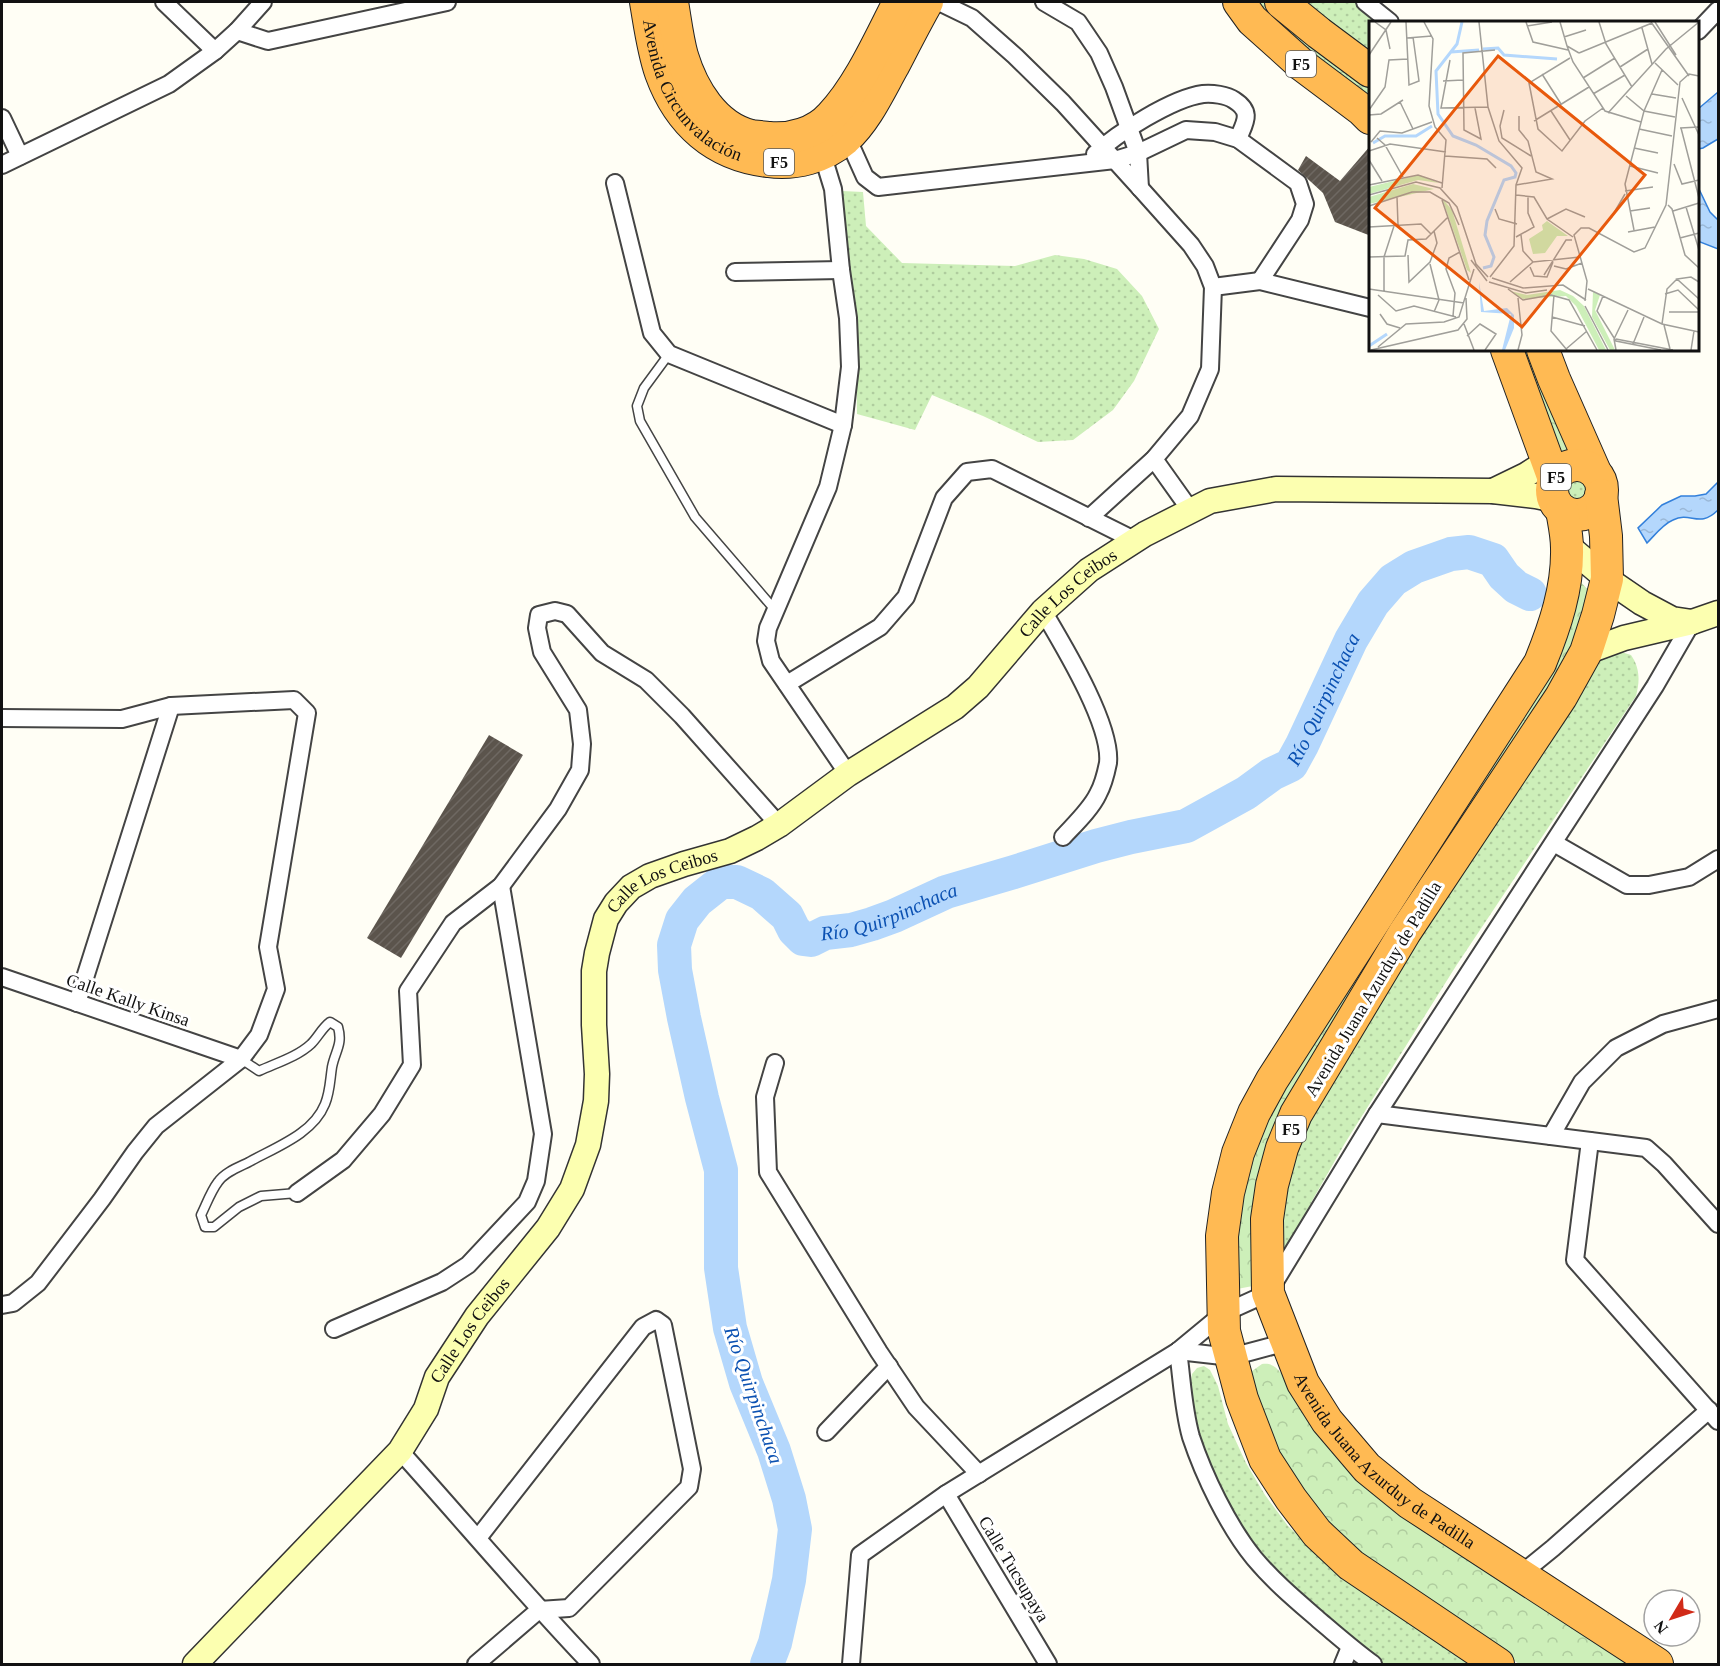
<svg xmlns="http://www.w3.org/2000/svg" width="1720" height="1666" viewBox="0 0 1720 1666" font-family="'Times New Roman',serif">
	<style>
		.grass { fill: url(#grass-dots) }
		.park { fill: url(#park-crowns) }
		.water { fill: url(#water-ripples); stroke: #3380db; stroke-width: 1.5 }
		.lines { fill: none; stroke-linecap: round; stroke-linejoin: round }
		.river { stroke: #b4d7fc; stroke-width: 34 }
		.building { fill: url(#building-hatch) }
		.lane-casing { stroke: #444; stroke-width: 11 }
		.street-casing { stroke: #444; stroke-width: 20 }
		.secondary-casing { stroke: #333; stroke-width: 27 }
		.highway-casing { stroke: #222; stroke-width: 34 }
		.lane { stroke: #fff; stroke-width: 8 }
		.street { stroke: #fff; stroke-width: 16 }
		.secondary { stroke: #fcffb0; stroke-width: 24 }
		.highway { stroke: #ffba53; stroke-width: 32 }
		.labels { text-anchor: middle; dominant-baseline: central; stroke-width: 6; stroke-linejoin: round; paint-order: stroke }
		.shield { fill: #fff; stroke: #585858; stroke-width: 1.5 }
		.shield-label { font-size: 16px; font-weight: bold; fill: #111 }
		.street-label { font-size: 18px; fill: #111; stroke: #fff }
		.water-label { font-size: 20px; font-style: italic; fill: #0b51b2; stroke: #fff }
		.inset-river { fill: none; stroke: #b4d7fc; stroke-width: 3 }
		.inset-road { fill: none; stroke: #a09f9a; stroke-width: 1.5 }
		.view { fill: #e8590c; fill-opacity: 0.15; stroke: #e8590c; stroke-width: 3 }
		.inset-edge { fill: none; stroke: #111; stroke-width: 3 }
	</style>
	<defs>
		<pattern id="grass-dots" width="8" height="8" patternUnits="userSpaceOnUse" patternTransform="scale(1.5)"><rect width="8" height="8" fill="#cdefb9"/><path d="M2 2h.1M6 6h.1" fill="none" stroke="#afcc9e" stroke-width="1.8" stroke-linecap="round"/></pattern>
		<pattern id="park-crowns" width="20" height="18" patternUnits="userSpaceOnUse" patternTransform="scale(1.5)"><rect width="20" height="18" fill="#cdefb9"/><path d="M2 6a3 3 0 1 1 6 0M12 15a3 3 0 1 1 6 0" fill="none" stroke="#afcc9e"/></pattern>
		<pattern id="water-ripples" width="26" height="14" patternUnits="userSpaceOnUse" patternTransform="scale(1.5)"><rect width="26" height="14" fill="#b4d7fc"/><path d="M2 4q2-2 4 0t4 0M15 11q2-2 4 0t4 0" fill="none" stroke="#9ab8d7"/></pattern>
		<pattern id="building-hatch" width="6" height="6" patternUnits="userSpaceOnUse" patternTransform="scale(1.5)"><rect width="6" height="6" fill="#5b544c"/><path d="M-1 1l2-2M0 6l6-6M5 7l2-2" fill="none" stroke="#6e6862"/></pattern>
	</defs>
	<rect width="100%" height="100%" fill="#fffef5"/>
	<g class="grass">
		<path d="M1303,2H1355L1380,22H1370V50L1313,10Z"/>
		<path d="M842,191L863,192L866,226L902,263L1015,266L1055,255L1084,259L1117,269L1142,296L1159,329L1134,381L1113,410L1073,440L1038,442L983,416L932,395L915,430L857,414L856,331Z"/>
		<circle cx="1578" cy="490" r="11"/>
		<path d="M1615,650L1631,655C1640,668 1640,681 1636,696L1456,966L1345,1143L1312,1201L1279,1268L1281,1201L1302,1127L1438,905L1599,658Z"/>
		<path d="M1204,1366L1210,1370L1218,1386L1228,1424L1246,1463L1265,1495L1288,1526L1343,1578L1473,1664H1383L1298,1596L1254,1547L1216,1485L1197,1432L1190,1386L1192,1374L1197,1368Z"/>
	</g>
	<g class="park">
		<path d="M1247,2H1265L1300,35L1370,87V100Z"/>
		<path d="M1520,350H1533L1577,455L1558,466Z"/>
		<path d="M1577,578L1589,591L1572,651L1291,1101L1258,1285L1232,1290L1235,1211L1262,1121Z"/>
		<path d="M1262,1364C1271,1363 1275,1366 1281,1373L1308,1422L1339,1458L1631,1664H1519L1390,1576L1347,1543L1312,1504L1283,1466L1247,1377L1252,1371Z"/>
	</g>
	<g class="water">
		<path d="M1718,92V139L1703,148L1698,149V109Z"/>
		<path d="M1698,187L1710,212L1718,220V249L1700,242L1698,239Z"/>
		<path d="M1718,482V510C1699,529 1691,511 1673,520C1663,524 1654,536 1647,543L1638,528L1662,505L1681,496H1695L1706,494Z"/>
	</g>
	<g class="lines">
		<path class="river" id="s1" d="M767,1664L775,1643L789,1580L795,1529L789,1499L774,1451L746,1383L730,1328L721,1268V1170L702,1098L684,1018L675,970L674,945L682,920L697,901L721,882H737L762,894L787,916L794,930L803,939L811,940L825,933L851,930L872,924L894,916L946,892L1014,872L1096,846L1131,837L1186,826L1246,793L1272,774L1291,765L1302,745L1351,640L1373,603L1393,580L1414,567L1451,554L1469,552L1493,560L1504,576L1516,587L1530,594"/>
	</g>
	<g class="building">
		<path d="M1371,145V236L1335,222L1323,193L1298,170L1306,156L1340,181Z"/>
		<path d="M489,735L523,755L401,958L367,938Z"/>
	</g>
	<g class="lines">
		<defs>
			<g id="lane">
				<path d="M669,354L644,388L637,406L640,421L695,517L775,610"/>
				<path d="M241,1059L259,1071C276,1063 297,1057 311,1044C318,1037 322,1028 330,1022L338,1027C343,1045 335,1051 332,1067C330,1080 330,1092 325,1104C313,1134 276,1147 249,1162C239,1167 225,1172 218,1182C211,1191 206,1205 201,1215L205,1227H214L239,1207L261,1196L297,1193"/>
			</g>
			<g id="street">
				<path d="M164,2L215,51"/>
				<path d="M939,2L972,18L1015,56L1063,103L1140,188L1191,245L1205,266L1213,287L1210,369L1190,416L1154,459L1089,518"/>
				<path d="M1044,2L1078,22L1099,53L1114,87L1138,153L1140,188"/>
				<path d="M1365,2L1390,22"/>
				<path d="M237,31L268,41L447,2"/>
				<path d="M1698,31L1718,10"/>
				<path d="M2,118L20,156"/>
				<path d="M847,137L865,177L878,187L1115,160L1138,153L1186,130L1215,132L1238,139L1298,183L1305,204L1300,220L1260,281"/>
				<path d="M822,153L833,189L841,270L848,318L850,367L843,425L828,487L768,628L766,641L771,661L848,774"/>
				<path d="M1095,154C1117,133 1173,98 1203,94C1212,93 1227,95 1234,100C1253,112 1245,122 1238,139"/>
				<path d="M2,165L169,84L215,51L237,31L263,2"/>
				<path d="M615,183L652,333L669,354L843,425"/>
				<path d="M735,272L841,270"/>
				<path d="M1213,287L1260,281L1370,308"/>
				<path d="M1154,459L1191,511"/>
				<path d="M1043,611C1063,645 1112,725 1108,763C1106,773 1103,785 1098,794C1091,809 1074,825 1063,837"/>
				<path d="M787,684L880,627L906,597L944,498L967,472L992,469L1134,540"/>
				<path d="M2,718L122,719L171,706L294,700L307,713L268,947L276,989L259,1035L241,1059L156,1126L135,1152L102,1199L38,1283L13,1303L2,1305"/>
				<path d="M1554,843L1627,885H1649L1689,877L1718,859"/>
				<path d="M2,977L241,1059"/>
				<path d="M77,1003L171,706"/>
				<path d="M775,1063L765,1097L768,1172L879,1352L916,1407L979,1474"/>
				<path d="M1377,1114L1646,1148L1664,1164L1718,1224"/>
				<path d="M1551,1136L1582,1082L1616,1048L1663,1024L1718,1009"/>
				<path d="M1590,1141L1575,1260L1718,1421"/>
				<path d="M297,1193L343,1160L382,1114L412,1065L408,991L453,923L501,886L558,809L580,770L582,744L578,710L542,652L537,628L539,615L555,611L567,614L602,653L646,680L682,716L779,825"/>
				<path d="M334,1329L442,1282L468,1265L527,1202L536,1181L543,1134L501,886"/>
				<path d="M1178,1351C1182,1379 1183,1409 1191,1437C1204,1476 1228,1526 1254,1558C1274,1582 1297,1601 1320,1621C1338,1636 1355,1651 1373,1664"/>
				<path d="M1178,1351L1231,1357L1287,1342"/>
				<path d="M826,1432L889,1366"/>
				<path d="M400,1451C464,1522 525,1595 591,1664"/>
				<path d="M946,1494L1048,1664"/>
				<path d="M1521,1574L1553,1548L1709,1410"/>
				<path d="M476,1664L539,1610L569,1608L689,1487L692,1469L663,1325L656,1320L643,1327L478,1538"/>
				<path d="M851,1664L860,1555L946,1494L1178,1351L1224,1313L1268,1293L1377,1114L1655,686L1692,622"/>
				<path d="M1343,1664L1350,1647"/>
			</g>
			<g id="secondary">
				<path d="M1493,491L1526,475L1548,461"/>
				<path d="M1567,545L1607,579L1642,603L1672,619L1692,622"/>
				<path d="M1586,652L1624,638L1692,622L1718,613"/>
				<path id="s2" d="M195,1664L400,1451L426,1409L437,1377L477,1316L548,1228L572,1189L588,1145L596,1101L597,1074L594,1025V971L597,953L606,919L616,903L631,887L650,876L684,864L730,851L757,838L779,825L848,774L955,707L978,687L1043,611L1089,570L1145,534L1210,501L1276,489L1493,491L1536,496L1555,500"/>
			</g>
			<g id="highway">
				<path id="s3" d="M646,2C650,25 653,50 661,73C679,123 715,155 768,161C795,165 824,157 845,139C866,120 879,91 893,66C904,45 915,23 927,2"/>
				<path d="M672,2C675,19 677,38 682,56C692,89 714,127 751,136C756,137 763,137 769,138C791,140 816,133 831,116C859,87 881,37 899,2"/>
				<path d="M1239,2L1252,20L1302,65L1362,110L1370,118"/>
				<path d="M1281,2L1319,33L1370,71"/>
				<path d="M1507,350L1554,479"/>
				<path d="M1543,350L1554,379L1595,472"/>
				<circle cx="1577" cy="490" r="25"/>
				<path id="s4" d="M1601,495L1606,536L1607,579L1598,615L1586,652L1561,697L1405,932L1296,1114L1282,1148L1272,1185L1267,1219L1268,1293L1303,1383L1327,1421L1367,1468L1410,1503L1657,1664"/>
				<path d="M1498,1664L1351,1565L1317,1533L1291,1499L1265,1459L1242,1399L1224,1331L1222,1236L1228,1193L1238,1153L1254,1113L1272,1080L1540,663C1555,626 1568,588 1567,548C1567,535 1564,522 1562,510"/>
			</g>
		</defs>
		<use href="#lane" class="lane-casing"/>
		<use href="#street" class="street-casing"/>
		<use href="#secondary" class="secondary-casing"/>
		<use href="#highway" class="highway-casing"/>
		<use href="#lane" class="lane"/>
		<use href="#street" class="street"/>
		<use href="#secondary" class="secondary"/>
		<use href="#highway" class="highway"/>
	</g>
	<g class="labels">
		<g class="shield">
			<rect x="1286" y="51" width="30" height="26" rx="4.5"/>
			<rect x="764" y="149" width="30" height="26" rx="4.5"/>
			<rect x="1541" y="464" width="30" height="26" rx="4.5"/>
			<rect x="1276" y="1116" width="30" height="26" rx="4.5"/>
		</g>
		<g class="shield-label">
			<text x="1301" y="64">F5</text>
			<text x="779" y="162">F5</text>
			<text x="1556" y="477">F5</text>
			<text x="1291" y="1129">F5</text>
		</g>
		<g class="street-label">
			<text stroke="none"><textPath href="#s3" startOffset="105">Avenida Circunvalación</textPath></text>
			<text stroke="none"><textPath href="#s2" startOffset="1461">Calle Los Ceibos</textPath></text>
			<text stroke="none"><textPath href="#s2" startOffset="957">Calle Los Ceibos</textPath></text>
			<text transform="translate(1373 989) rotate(-59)">Avenida Juana Azurduy de Padilla</text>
			<text transform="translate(128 1000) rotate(19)">Calle Kally Kinsa</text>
			<text stroke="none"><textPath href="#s2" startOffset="436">Calle Los Ceibos</textPath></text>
			<text stroke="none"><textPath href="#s4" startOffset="1100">Avenida Juana Azurduy de Padilla</textPath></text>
			<text transform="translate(1014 1569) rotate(59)">Calle Tucsupaya</text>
		</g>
		<g class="water-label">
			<text stroke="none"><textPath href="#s1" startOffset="1522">Río Quirpinchaca</textPath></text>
			<text stroke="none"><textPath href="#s1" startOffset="1017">Río Quirpinchaca</textPath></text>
			<text transform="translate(754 1395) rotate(71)">Río Quirpinchaca</text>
		</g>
	</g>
	<g transform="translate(1369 21)">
		<rect width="330" height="330" fill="#fffef5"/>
		<path d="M50,154L70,162L49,159L0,173V166ZM73,177L83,189L102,252L98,249ZM178,200L199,215H188L176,232L164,233L160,218L174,209L173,204ZM191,269L204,275L215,285L237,329H230L207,285L197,275L154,278L141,270L158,274ZM224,271L231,274L226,289L246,329H241L223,296Z" fill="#cdefb9"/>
		<path d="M44,163L65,168L0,183V176Z" fill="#cdefb9"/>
		<path d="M110,261L115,290L138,287L145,294V307L136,329H133L142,293L112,291Z" fill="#b4d7fc"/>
		<path class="inset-river" d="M93,1L88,23L67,50L69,93L84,115L107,124L142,145L147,152L146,156L135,159L118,200L116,214L125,236L122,245L114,247M114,28L129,27L135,34L188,38M82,31L110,29M4,122L16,115H47L63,105M0,325L18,313"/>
		<path class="inset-road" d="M6,1L17,9L21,28M37,1L40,64L50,60L44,16M55,1L64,18L60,85L66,106L77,119L73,167M110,1L119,86L130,120L153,147L147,164L145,225L121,256M157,1L164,21L199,29M191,1L198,25L210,32M230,1L237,23L263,66M282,1L320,55M286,1L307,34M158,5L183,1M273,7L283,43M195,16L217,9M38,17L63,15M198,25L204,41L236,90L272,101M210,32L283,2M0,34L22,1M201,37L160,62L169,108L193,130L216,100L234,87M81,39L72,87L119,86M286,42L309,64M251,46L279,28M173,53L192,83M214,57L246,37M74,60L94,59M224,73L256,54M283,73L307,77M257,75L275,90L306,96M313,77L330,114M31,81L44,108M106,87L112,118L95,109L94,32L126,29M0,89L16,66L20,39L39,38M135,89L131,105L133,117L162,135M182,90L201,119M239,92L297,28L330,1M0,94L12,93L34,79M165,100L220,66M311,107L330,106M312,107L330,177M270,108L303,115M8,117L16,124L34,156M2,121L11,110L33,112L63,101M265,127L289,132M0,130L21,123L77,131M76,135L118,138L127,147M0,139L13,160M305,143L313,163L330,159M261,145L289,152M0,164L49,154L73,162M147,164L183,158L167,151L159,120L150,109V95M256,170L284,166M0,174L47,161L71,167L88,186L107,243L119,256M147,174L165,176L178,198L204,216M28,176L29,204M73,179L100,259M299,184L303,188L316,234L330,247M0,185L43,171H61L80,182L90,204M317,186L330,229M126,188L130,198L148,203M261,190L281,187M304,190L330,182M242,197L256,173M178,198L197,188L216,196M0,206L52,203L62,213M265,209L256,163L275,90L293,49M259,211L286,206M152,214L154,230L164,241L211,236M147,216L165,206L159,192V175M311,217L330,212M39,234L40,261L61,241L68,222L65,210M0,236L36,235L39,219L57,218L79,196M102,239L118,260M61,243L70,279L65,291M185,245L197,248L213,242M161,246L165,255L178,256L184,241M175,254L197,219H203M123,257L154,267L194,264L217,279M120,261L157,272L178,269M141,261L164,241M330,261L322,256L308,258L330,278M0,268L95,282M139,268L154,279L182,274L200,279L228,329M219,268L293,303L330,311M15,271V236L25,205M296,273L309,269L330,289M9,274L27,290L45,285L87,296M185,274L182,310L198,329M234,275L228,290L247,320L292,329M216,280L218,260L205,214L212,207H220L265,231L276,227L297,184L311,61L320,53L330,55M216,285L239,329M300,291H330M11,293L18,303L31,307M84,295L86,272L77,248L80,237L91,231M183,296L216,305M95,303L105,329M293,303L298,268L308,258M295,304L301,328M98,315L111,303L127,313L116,329M247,318L304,329M264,323L275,296M9,326L37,303L75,301L90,296L105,248M197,328L218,310M2,329L89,309L98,298L97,277M149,329L153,314L149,277M247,329L245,318L259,289M322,329L325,310"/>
		<path class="view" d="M129,35L276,154L153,306L6,187Z"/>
		<rect width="330" height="330" class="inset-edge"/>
	</g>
	<rect width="1720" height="1666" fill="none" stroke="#111111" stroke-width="6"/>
	<g transform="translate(1672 1618) rotate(231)"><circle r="28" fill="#ffffff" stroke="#a0a0a0" stroke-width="1.5"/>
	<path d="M0-4.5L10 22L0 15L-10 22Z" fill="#d12b19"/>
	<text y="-9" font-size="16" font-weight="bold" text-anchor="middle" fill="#111111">N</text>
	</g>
</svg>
